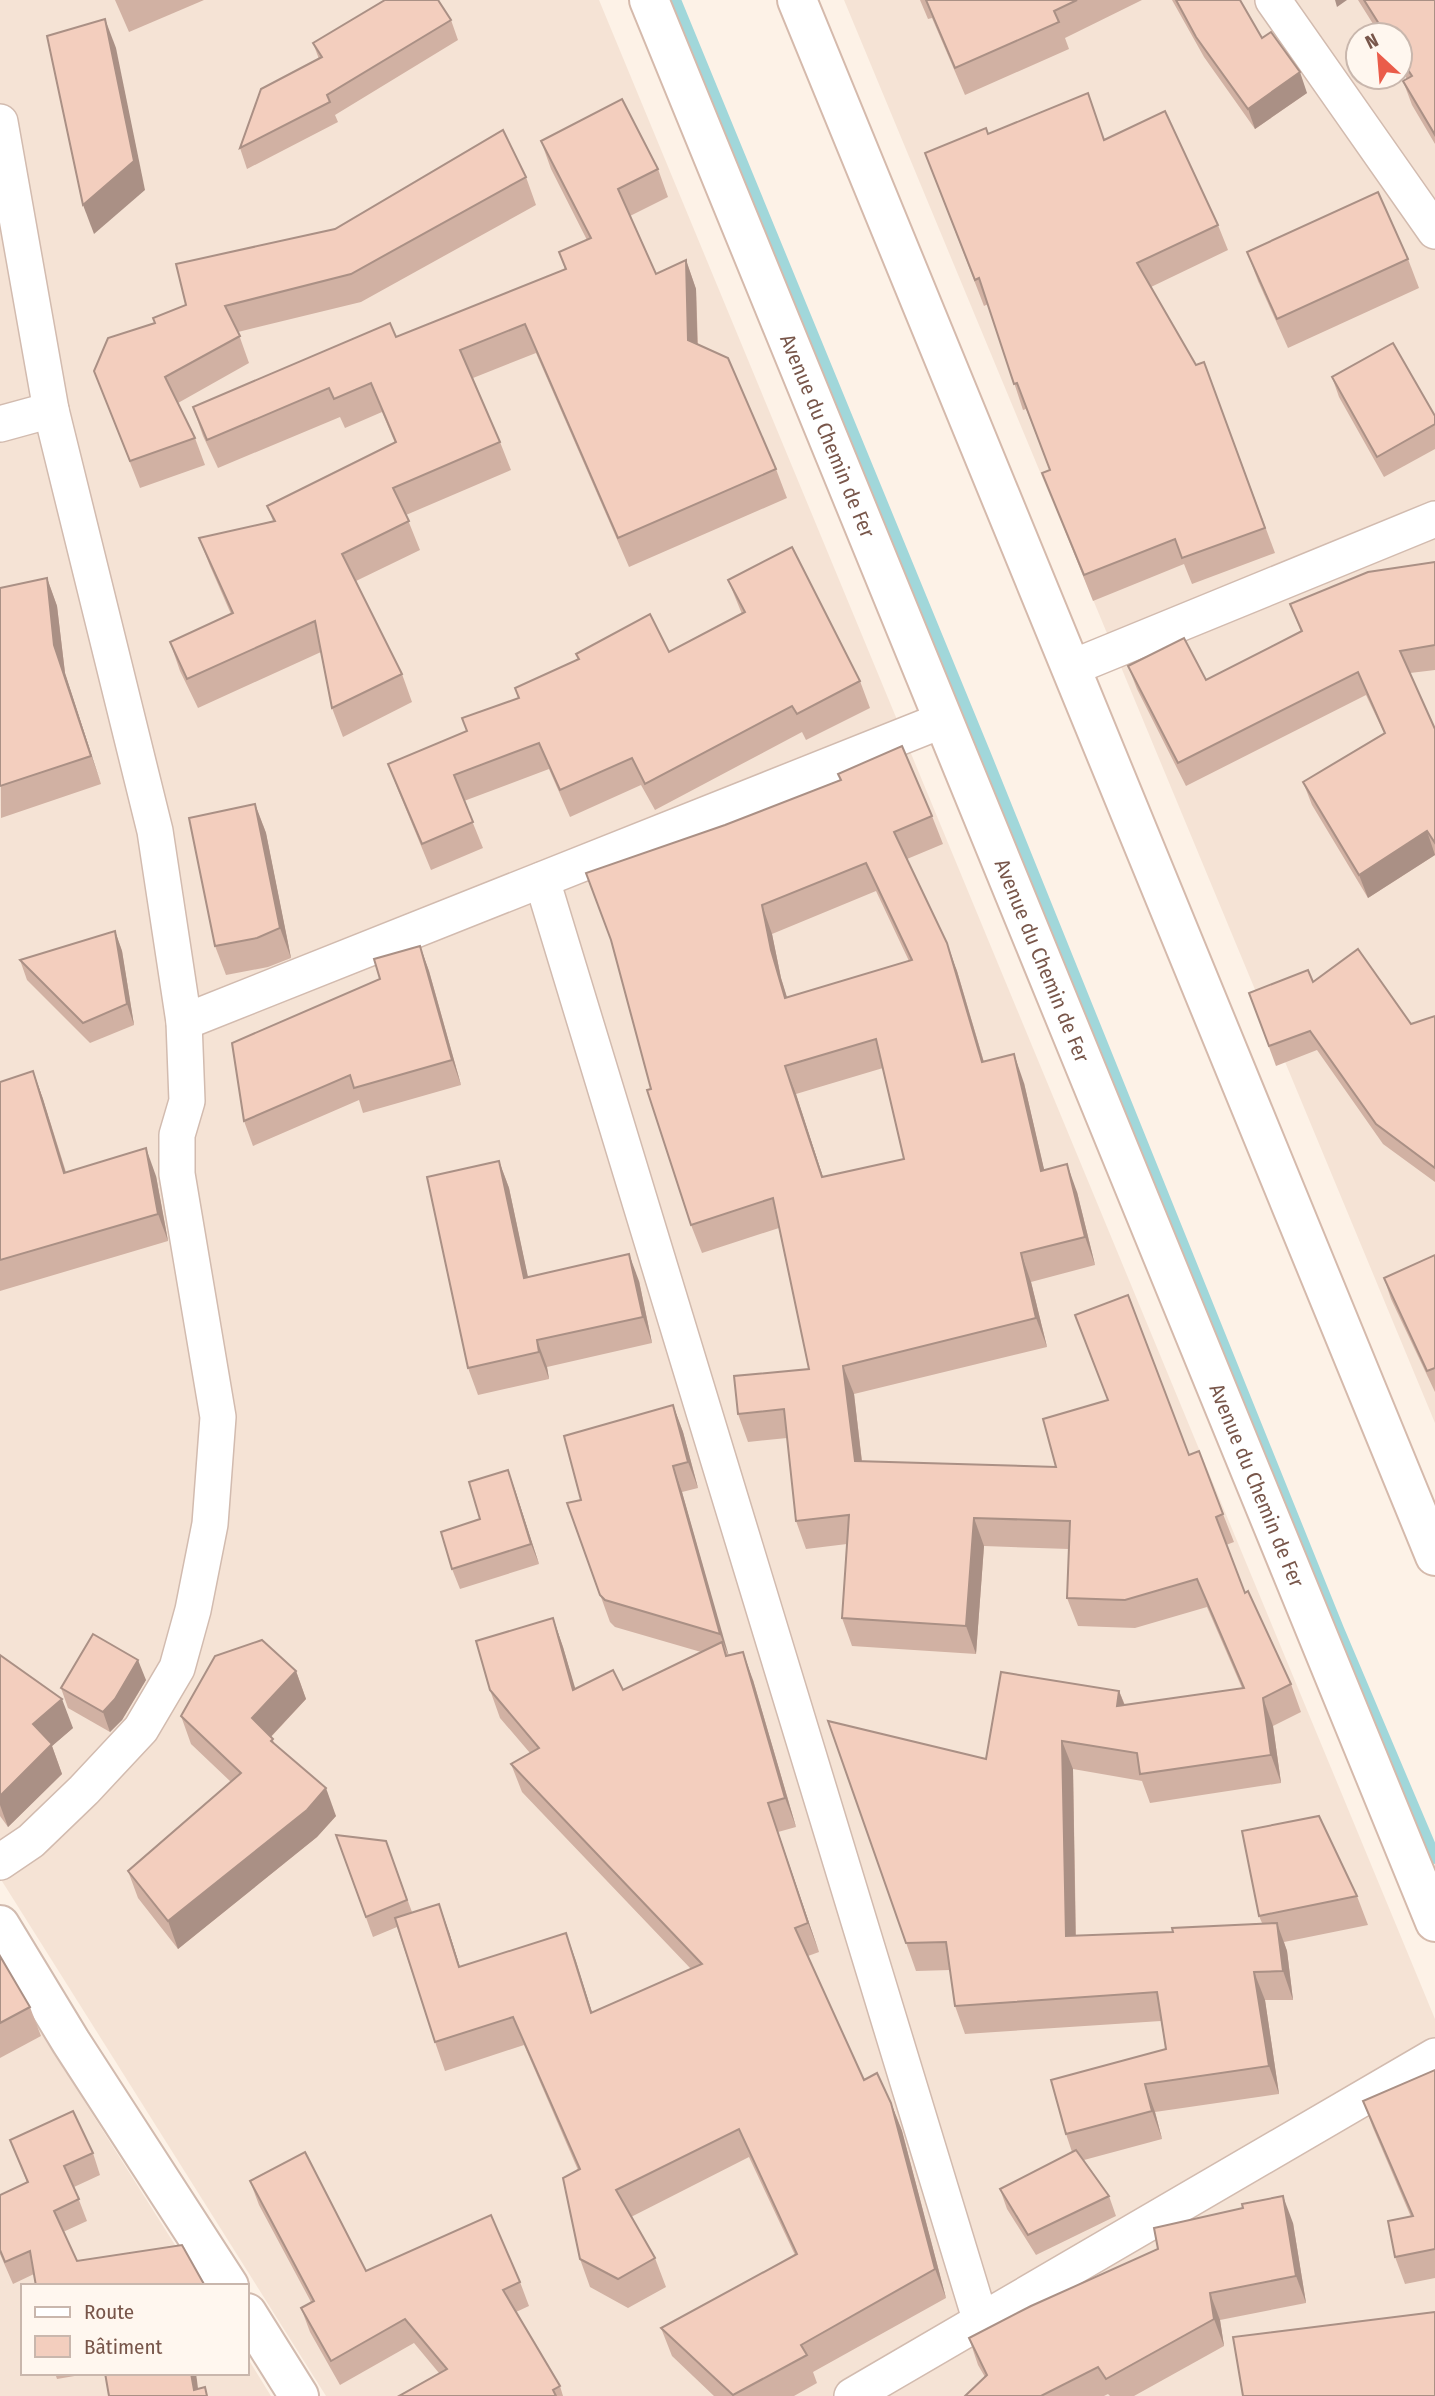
<svg xmlns="http://www.w3.org/2000/svg" width="1435" height="2396" viewBox="0 0 1435 2396" font-family="'Fira Sans Condensed',sans-serif">
	<style>
		.residential { fill: #f5e3d5; fill-rule: evenodd }
		.lines { fill: none; stroke-linecap: round; stroke-linejoin: round }
		.stream { stroke: #a1d7da; stroke-width: 12 }
		.minor-casing { stroke: #d2bbaf; stroke-width: 38 }
		.tertiary-casing { stroke: #d2bbaf; stroke-width: 42 }
		.secondary-casing { stroke: #d5baac; stroke-width: 42 }
		.minor { stroke: #fff; stroke-width: 35 }
		.tertiary { stroke: #fff; stroke-width: 38 }
		.secondary { stroke: #fff; stroke-width: 38 }
		.wall { fill: #d1b1a3; fill-rule: evenodd }
		.shaded-wall { fill: #aa9085 }
		.building { fill: #f3cebe; stroke: #aa9085; stroke-width: 2; fill-rule: evenodd }
		.labels { text-anchor: middle; dominant-baseline: central; stroke-width: 5; stroke-linejoin: round; paint-order: stroke }
		.street-label { font-size: 21px; fill: #78564a; stroke: #fff7ef }
	</style>
	<rect width="100%" height="100%" fill="#fdf2e7"/>
	<g class="residential">
		<path d="M0,0H599L1435,2019V2396H326L0,1878Z"/>
		<path d="M844,0H1435V1423ZM1358,35H1400V77H1358Z"/>
		<path d="M0,1968L201,2286H23V2373H247V2357L271,2396H0Z"/>
	</g>
	<g class="lines">
		<path class="stream" d="M675,0L984,752L1338,1629L1435,1858"/>
		<defs>
			<g id="minor">
				<path d="M1273,0L1435,231"/>
				<path d="M0,122L51,410L155,831L184,1022L187,1101L177,1135V1174L218,1417L210,1524L193,1610L177,1668L141,1729L84,1790L31,1841L0,1862"/>
				<path d="M0,424L51,410"/>
				<path d="M1071,668L1435,519"/>
				<path d="M542,880L981,2322"/>
				<path d="M184,1022L943,720"/>
				<path d="M852,2396L1435,2056"/>
			</g>
			<g id="tertiary">
				<path d="M0,1925L71,2042L229,2286"/>
				<path d="M247,2313L299,2396"/>
			</g>
			<g id="secondary">
				<path id="s1" d="M649,0L1435,1922"/>
				<path d="M797,0L1435,1556"/>
			</g>
		</defs>
		<use href="#minor" class="minor-casing"/>
		<use href="#tertiary" class="tertiary-casing"/>
		<use href="#secondary" class="secondary-casing"/>
		<use href="#minor" class="minor"/>
		<use href="#tertiary" class="tertiary"/>
		<use href="#secondary" class="secondary"/>
	</g>
	<g class="wall">
		<path d="M115,0H204L129,32Z"/>
		<path d="M920,0H1142L1065,38L1069,49L965,95L932,18L928,19Z"/>
		<path d="M1172,0H1240L1262,38L1307,93L1255,129L1204,57Z"/>
		<path d="M1358,0H1435V144L1412,105L1403,81L1407,79L1400,67V35H1380Z"/>
		<path d="M451,20L458,40L335,115L338,122L247,169L240,148L319,59L313,43Z"/>
		<path d="M1088,93L1104,140L1218,225L1228,250L1151,287L1196,365L1204,362L1275,553L1192,584L1184,564L1093,601L1042,473L1050,470L1026,409L1023,410L988,304L984,306L925,153L988,134Z"/>
		<path d="M541,141L658,169L668,197L630,216L656,274L686,260L696,289L698,345L776,469L787,498L629,567L536,353L473,378L500,442L511,470L406,515L420,550L356,581L402,674L412,702L343,737L332,708L321,652L198,708L180,671L170,642L231,614L210,566L199,538L273,521L267,506L395,443L382,412L345,428L340,417L218,468L203,436L193,407L396,337L565,269L559,252L587,240L551,169Z"/>
		<path d="M526,177L536,205L361,302L238,332L249,363L178,403L195,438L205,465L140,488L94,371L155,324L186,305L335,229Z"/>
		<path d="M1247,252L1408,259L1419,288L1288,348L1258,281Z"/>
		<path d="M1332,377L1435,416V449L1384,477L1339,397Z"/>
		<path d="M1435,562V670L1410,673L1435,729V855L1368,898L1312,805L1303,782L1384,733L1366,695L1186,786L1137,689L1128,666L1206,680L1301,632L1290,604Z"/>
		<path d="M47,578L57,606L65,673L101,784L1,818L0,588Z"/>
		<path d="M728,580L860,681L870,708L806,740L802,732L655,810L641,785L570,817L549,769L464,801L483,848L431,870L398,790L388,764L467,731L518,698L515,688L578,659L576,654L669,652L742,614Z"/>
		<path d="M255,804L266,833L291,958L268,967L226,975L215,946Z"/>
		<path d="M932,816L943,844L907,859L957,971L984,1062L1024,1083L1044,1170L1077,1192L1095,1265L1031,1282L1047,1347L854,1394L862,1461L1056,1467L1189,1455L1223,1514L1234,1542L1226,1545L1245,1593L1291,1684L1301,1712L1273,1726L1281,1783L1150,1803L1142,1781L1073,1769L1076,1936L1173,1932L1262,1923L1259,1916L1357,1896L1368,1925L1284,1942L1287,1951L1293,2000H1265L1279,2094L1155,2112L1162,2139L1084,2160L1109,2196L1116,2216L1036,2255L1007,2209L1000,2189L1072,2152L1066,2134L1166,2049L1161,2021L965,2034L955,2006L950,1970L916,1971L828,1721L986,1759L1119,1691L1125,1705L1242,1688L1207,1607L1135,1628L1078,1626L1067,1598L1069,1549L984,1546L976,1654L852,1646L842,1618L847,1544L806,1549L796,1521L787,1438L748,1442L738,1414L809,1369L779,1228L702,1253L691,1225L651,1089L611,940ZM876,891L909,961L787,998L781,978L772,934ZM883,1068L904,1159L823,1177L796,1094Z"/>
		<path d="M115,931L122,951L134,1025L90,1043L27,980L20,960Z"/>
		<path d="M420,946L429,971L461,1085L363,1113L359,1100L253,1146L244,1121L380,979Z"/>
		<path d="M1313,982L1411,1024L1435,1016V1182L1383,1144L1317,1050L1276,1066L1249,993Z"/>
		<path d="M33,1071L43,1099L66,1172L156,1176L168,1241L0,1291V1082Z"/>
		<path d="M499,1161L509,1188L528,1278L639,1281L652,1343L547,1367L549,1379L478,1395L468,1368Z"/>
		<path d="M1435,1255V1392L1391,1299L1384,1278Z"/>
		<path d="M673,1405L683,1432L698,1488L682,1492L728,1656L753,1680L796,1827L778,1832L819,1952L808,1956L864,2080L891,2103L902,2131L946,2298L813,2372L817,2383L794,2396H714L672,2356L661,2328L795,2255L749,2157L631,2217L655,2258L666,2287L628,2308L590,2287L580,2259L578,2170L524,2045L445,2071L435,2042L397,1927L373,1937L336,1835L386,1841L412,1912L449,1932L460,1967L566,1933L592,2012L691,1969L522,1792L511,1764L530,1753L500,1718L490,1690L553,1618L563,1647L575,1689L623,1690L701,1652L615,1627L610,1622L567,1503L581,1500Z"/>
		<path d="M515,1490L539,1564L460,1589L452,1569L480,1519Z"/>
		<path d="M0,1655L73,1728L52,1746L62,1774L8,1827L0,1816Z"/>
		<path d="M296,1671L306,1699L271,1737L275,1744L336,1816L317,1837L178,1949L138,1898L128,1871L231,1782L191,1744L181,1716Z"/>
		<path d="M146,1680L122,1720L110,1732L68,1708L61,1688Z"/>
		<path d="M0,1956L30,2007L41,2036L0,2058Z"/>
		<path d="M1435,2070V2278L1405,2284L1395,2257L1411,2217L1373,2128L1363,2101Z"/>
		<path d="M10,2140L93,2153L100,2175L74,2187L87,2221L63,2232L77,2261L34,2274L13,2284L0,2254V2195L27,2182Z"/>
		<path d="M250,2181L366,2271L520,2282L529,2306L516,2312L560,2386L563,2396H399L439,2373L414,2343L340,2385L310,2332L301,2308L311,2302L259,2205Z"/>
		<path d="M1293,2223L1306,2303L1220,2320L1224,2346L1134,2396H1110L1108,2394L1104,2396H965L985,2377L978,2365L969,2338Z"/>
		<path d="M55,2373H92L57,2379Z"/>
	</g>
	<g class="shaded-wall">
		<path d="M1335,0H1347L1337,7Z"/>
		<path d="M105,19L116,48L145,190L94,234L83,205Z"/>
		<path d="M1300,72L1307,93L1255,129L1248,109Z"/>
		<path d="M686,260L696,289L698,369L688,340Z"/>
		<path d="M47,578L57,606L65,673L101,784L54,645Z"/>
		<path d="M255,804L266,833L291,958L280,928Z"/>
		<path d="M1427,831L1435,855L1368,898L1359,875Z"/>
		<path d="M762,905L772,934L781,978L796,1026L785,998L771,950Z"/>
		<path d="M115,931L122,951L134,1025L127,1004Z"/>
		<path d="M947,943L957,971L992,1090L982,1062Z"/>
		<path d="M420,946L429,971L461,1085L452,1060Z"/>
		<path d="M1014,1054L1024,1083L1051,1199L1041,1171Z"/>
		<path d="M785,1066L796,1094L832,1205L822,1177Z"/>
		<path d="M33,1071L43,1099L74,1200L64,1173Z"/>
		<path d="M146,1148L156,1176L168,1241L158,1214Z"/>
		<path d="M499,1161L509,1188L534,1305L524,1278Z"/>
		<path d="M1067,1164L1077,1192L1095,1265L1085,1237Z"/>
		<path d="M1021,1253L1031,1282L1047,1347L1036,1318Z"/>
		<path d="M629,1254L639,1281L652,1343L643,1317Z"/>
		<path d="M537,1340L547,1367L549,1379L539,1352Z"/>
		<path d="M843,1366L854,1394L865,1489L855,1461Z"/>
		<path d="M673,1405L683,1432L698,1488L688,1462Z"/>
		<path d="M673,1466L682,1492L730,1660L720,1634Z"/>
		<path d="M508,1470L515,1490L539,1564L531,1544Z"/>
		<path d="M974,1518L984,1546L976,1654L966,1626Z"/>
		<path d="M553,1618L563,1647L584,1718L573,1690Z"/>
		<path d="M743,1652L753,1680L796,1827L785,1798Z"/>
		<path d="M138,1660L146,1680L122,1720L110,1732L103,1712Z"/>
		<path d="M296,1671L306,1699L262,1746L252,1718Z"/>
		<path d="M1119,1691L1130,1719L1117,1706Z"/>
		<path d="M1263,1698L1273,1726L1281,1783L1271,1755Z"/>
		<path d="M62,1699L73,1728L52,1746L62,1774L8,1827L0,1805V1796L33,1724Z"/>
		<path d="M1062,1741L1073,1769L1076,1964L1066,1936Z"/>
		<path d="M326,1788L336,1816L317,1837L178,1949L168,1921Z"/>
		<path d="M768,1803L778,1832L819,1952L808,1923Z"/>
		<path d="M439,1904L449,1932L469,1996L459,1967Z"/>
		<path d="M1277,1923L1287,1951L1293,2000L1283,1971Z"/>
		<path d="M566,1933L576,1961L601,2041L591,2013Z"/>
		<path d="M1254,1972L1265,2000L1279,2094L1269,2066Z"/>
		<path d="M1145,2084L1155,2112L1162,2139L1152,2111Z"/>
		<path d="M891,2103L902,2131L946,2298L935,2269Z"/>
		<path d="M1283,2196L1293,2223L1306,2303L1296,2276Z"/>
		<path d="M1210,2293L1220,2320L1224,2346L1214,2319Z"/>
		<path d="M191,2373H196L199,2396L194,2390Z"/>
	</g>
	<g class="building">
		<path d="M385,0H438L451,20L327,95L330,102L240,148L261,89L322,57L313,43Z"/>
		<path d="M926,0H1077L1054,11L1059,22L955,68Z"/>
		<path d="M1176,0H1240L1262,38L1271,32L1300,72L1248,109L1196,37Z"/>
		<path d="M1364,0H1435V135L1403,81L1412,76L1400,58V35H1386Z"/>
		<path d="M105,19L134,161L83,205L47,36Z"/>
		<path d="M1088,93L1104,140L1165,111L1218,225L1137,263L1196,365L1204,362L1265,528L1182,558L1175,539L1084,575L1042,473L1050,470L1017,383L1014,384L979,278L975,280L925,153L986,128L988,134Z"/>
		<path d="M622,99L658,169L618,189L656,274L686,260L688,340L728,358L776,469L618,538L525,324L460,350L500,442L393,488L409,521L342,554L402,674L332,708L315,621L187,679L170,642L233,613L199,538L275,521L267,506L396,442L371,383L334,399L329,388L207,440L193,407L390,323L396,337L566,269L559,252L591,238L541,141Z"/>
		<path d="M503,130L526,177L351,274L225,306L240,336L165,377L195,438L130,461L94,371L108,338L155,323L153,318L186,305L176,264L335,229Z"/>
		<path d="M1378,192L1408,259L1277,319L1247,252Z"/>
		<path d="M1393,343L1435,416V424L1377,457L1332,377Z"/>
		<path d="M792,547L860,681L797,714L792,706L645,784L632,758L560,790L539,743L454,775L473,822L422,844L388,764L467,731L462,718L519,698L515,688L579,659L576,654L650,614L669,652L745,612L728,580Z"/>
		<path d="M1435,562V645L1400,651L1435,729V843L1427,831L1359,875L1303,782L1385,733L1358,672L1178,763L1128,666L1184,638L1206,680L1302,631L1290,604L1368,572Z"/>
		<path d="M47,578L54,645L91,756L0,786V588Z"/>
		<path d="M902,746L932,816L894,832L947,943L982,1062L1014,1054L1041,1171L1067,1164L1085,1237L1021,1253L1036,1318L843,1366L855,1461L1056,1467L1043,1419L1108,1400L1075,1315L1128,1295L1189,1455L1199,1451L1223,1514L1216,1517L1245,1593L1248,1591L1291,1684L1263,1698L1271,1755L1140,1774L1137,1753L1062,1741L1066,1936L1173,1932L1172,1928L1277,1923L1283,1971L1254,1972L1269,2066L1145,2084L1152,2111L1066,2134L1051,2080L1166,2049L1157,1992L955,2006L946,1942L906,1943L828,1721L986,1759L1001,1672L1119,1691L1117,1706L1244,1688L1197,1579L1125,1600L1067,1598L1070,1521L974,1518L966,1626L842,1618L849,1515L796,1521L784,1409L738,1414L734,1376L809,1369L773,1198L691,1225L647,1090L651,1089L611,940L586,873L725,825L841,780L838,774ZM866,863L912,960L785,998L771,950L762,905ZM876,1039L904,1159L822,1177L785,1066Z"/>
		<path d="M255,804L280,928L257,938L215,946L189,818Z"/>
		<path d="M115,931L127,1004L83,1023L20,960Z"/>
		<path d="M420,946L452,1060L354,1088L350,1075L244,1121L232,1043L380,979L374,959Z"/>
		<path d="M1358,949L1411,1024L1435,1016V1168L1376,1124L1310,1031L1269,1046L1249,993L1308,970L1313,982Z"/>
		<path d="M33,1071L64,1173L146,1148L158,1214L0,1260V1082Z"/>
		<path d="M499,1161L524,1278L629,1254L643,1317L537,1340L539,1352L468,1368L427,1177Z"/>
		<path d="M1435,1255V1368L1427,1371L1384,1278Z"/>
		<path d="M673,1405L688,1462L673,1466L720,1634L605,1600L600,1595L567,1503L581,1500L564,1436Z"/>
		<path d="M508,1470L531,1544L452,1569L441,1532L480,1519L469,1482Z"/>
		<path d="M553,1618L573,1690L613,1670L623,1690L722,1642L726,1656L743,1652L785,1798L768,1803L808,1923L795,1928L864,2080L877,2073L891,2103L935,2269L801,2345L807,2355L733,2395L661,2328L797,2254L739,2129L616,2190L655,2258L618,2279L580,2259L563,2178L580,2169L513,2017L435,2042L395,1918L439,1904L459,1967L566,1933L591,2013L702,1964L511,1764L539,1748L490,1690L476,1641Z"/>
		<path d="M93,1634L138,1660L115,1699L103,1712L61,1688Z"/>
		<path d="M262,1640L296,1671L252,1718L273,1739L271,1741L326,1788L307,1810L168,1921L128,1871L241,1773L181,1716L215,1656Z"/>
		<path d="M0,1655L62,1699L33,1724L52,1744L0,1796Z"/>
		<path d="M1319,1816L1357,1896L1259,1916L1242,1831Z"/>
		<path d="M336,1835L386,1841L407,1900L366,1917Z"/>
		<path d="M0,1956L30,2007L0,2023Z"/>
		<path d="M1435,2070V2249L1395,2257L1388,2221L1413,2216L1363,2101Z"/>
		<path d="M73,2111L93,2153L64,2166L79,2199L54,2211L77,2261L182,2245L205,2286H36L30,2251L5,2262L0,2250V2195L28,2182L10,2140Z"/>
		<path d="M1076,2150L1109,2196L1028,2235L1000,2189Z"/>
		<path d="M305,2152L366,2271L491,2215L520,2282L503,2290L560,2386L553,2390L556,2396H399L447,2369L405,2319L331,2361L301,2308L314,2301L250,2181Z"/>
		<path d="M1283,2196L1296,2276L1210,2293L1214,2319L1106,2379L1098,2367L1041,2396H965L987,2375L969,2338L1031,2306L1158,2249L1154,2228L1243,2208L1242,2204Z"/>
		<path d="M1435,2312V2396H1243L1233,2337Z"/>
		<path d="M105,2373H191L194,2390L205,2387L207,2396H109Z"/>
	</g>
	<g class="labels">
		<g class="street-label">
			<text stroke="none"><textPath href="#s1" startOffset="471">Avenue du Chemin de Fer</textPath></text>
			<text stroke="none"><textPath href="#s1" startOffset="1038">Avenue du Chemin de Fer</textPath></text>
			<text stroke="none"><textPath href="#s1" startOffset="1605">Avenue du Chemin de Fer</textPath></text>
		</g>
	</g>
	<rect x="21" y="2284" width="228" height="91" fill="#fff7ef" stroke="#c9b7ad" stroke-width="2"/>
	<rect x="35" y="2307" width="35" height="10" fill="#ffffff" stroke="#c9b7ad" stroke-width="2"/>
	<text x="84" y="2319" font-size="21" fill="#78564a">Route</text>
	<rect x="35" y="2336" width="35" height="21" fill="#f3cebe" stroke="#c9b7ad" stroke-width="2"/>
	<text x="84" y="2354" font-size="21" fill="#78564a">Bâtiment</text>
	<g transform="translate(1379 56) rotate(334)"><circle r="33" fill="#fff7ef" stroke="#c9b7ad" stroke-width="2"/>
	<path d="M0-5L12 26L0 18L-12 26Z" fill="#ea5c4a"/>
	<text y="-10" font-size="19" font-weight="bold" text-anchor="middle" fill="#78564a">N</text>
	</g>
</svg>
